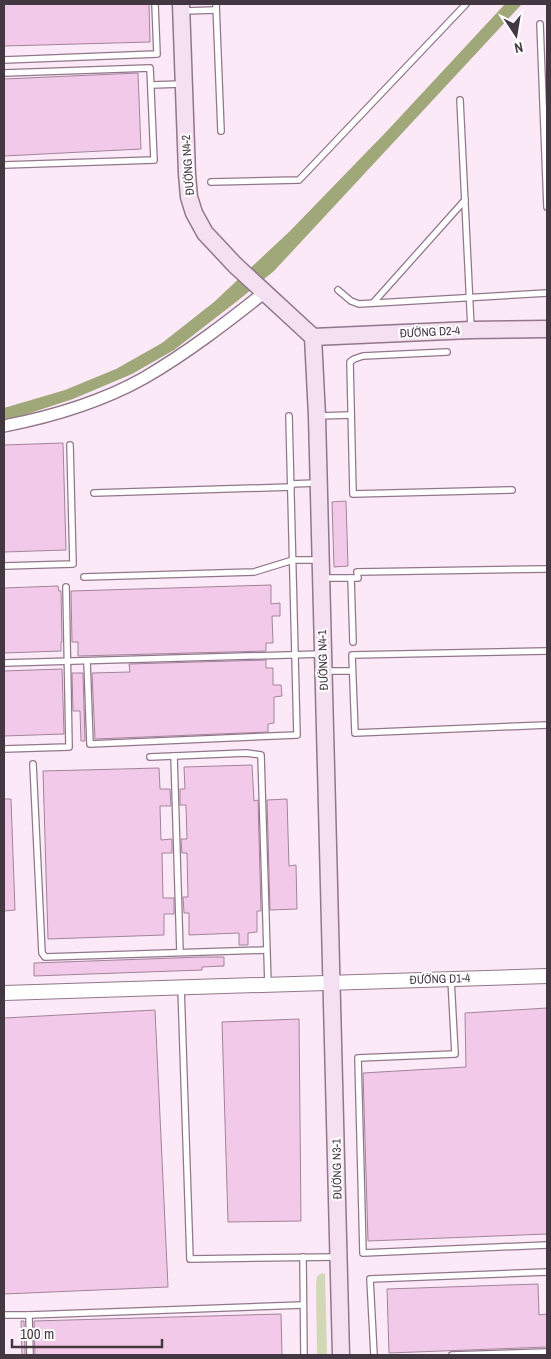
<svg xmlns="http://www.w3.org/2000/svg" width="551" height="1359" viewBox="0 0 551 1359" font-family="'Archivo Narrow',sans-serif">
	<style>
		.green { fill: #d2d8b5 }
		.water { fill: #a0a87a }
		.building { fill: #f3c9e9; stroke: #a1849a }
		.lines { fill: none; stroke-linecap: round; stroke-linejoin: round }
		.service-casing { stroke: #92768b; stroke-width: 8 }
		.minor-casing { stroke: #92768b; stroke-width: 14 }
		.tertiary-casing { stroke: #92768b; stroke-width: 16 }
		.secondary-casing { stroke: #92768b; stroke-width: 19 }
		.service { stroke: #fff; stroke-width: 5.5 }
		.minor { stroke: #fff; stroke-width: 11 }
		.tertiary { stroke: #fff; stroke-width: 14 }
		.secondary { stroke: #f4e0f0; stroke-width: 16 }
		.labels { text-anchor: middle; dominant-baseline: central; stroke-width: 4; stroke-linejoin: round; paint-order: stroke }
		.street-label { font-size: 12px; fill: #433741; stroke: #fff }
	</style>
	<rect width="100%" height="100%" fill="#fce9f7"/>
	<path class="green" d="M322,1273L325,1274L327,1355H317L316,1284L317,1276Z"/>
	<path class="water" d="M505,4H522L274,271L236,302L174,350L132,374L73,399L21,416L4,420V408L65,390L116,369L162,343L214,302L289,232L387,131Z"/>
	<g class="building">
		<path d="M4,4H149L150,42L4,46Z"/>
		<path d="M138,73L141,149L4,156V79Z"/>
		<path d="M63,443L66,550L4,552V445Z"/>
		<path d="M346,501L348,566L334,567L332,502Z"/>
		<path d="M271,585V604L280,603V616H272L273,643H266V651L78,656V642H72L71,591Z"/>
		<path d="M58,586L59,591H61L62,642H61V651L4,653V588Z"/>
		<path d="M266,660V668H273V685H281L282,696L274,697V723L268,724V732L95,739L92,673L130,672L129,664Z"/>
		<path d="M62,669L64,734L4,736V671Z"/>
		<path d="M72,673H83L85,741H81L80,711H73Z"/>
		<path d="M252,765L254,801L258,800L261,911H257V932L248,933V945H239V933L189,935V913H184L183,897H188L187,853H182L181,839H187L186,805H180V789H185L184,767Z"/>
		<path d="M159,768L160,789H170L171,806H160L161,840L172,839V853H162L163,898H174V914H164V935L48,939L43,771Z"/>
		<path d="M4,799H11L15,910L4,911Z"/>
		<path d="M287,799L289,866L296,865L297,909L270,910L267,800Z"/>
		<path d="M202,957H224V966L202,967V970L34,976V963Z"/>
		<path d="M547,1008V1234L368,1241L363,1073L466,1067L465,1013Z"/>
		<path d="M155,1010L168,1287L4,1294V1018Z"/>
		<path d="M299,1019L301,1221L228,1222L222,1022Z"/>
		<path d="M538,1284L539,1315L547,1314V1347L389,1353L387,1289Z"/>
		<path d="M281,1314L282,1355H35L34,1321Z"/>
		<path d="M21,1321H24L25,1355H22Z"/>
	</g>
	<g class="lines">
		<defs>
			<g id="service">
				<path d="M216,4L221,131"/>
				<path d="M184,11L216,10"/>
				<path d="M540,24L547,207"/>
				<path d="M4,60L157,54L155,4"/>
				<path d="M4,73L150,68L154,160L4,165"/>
				<path d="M151,85L182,84"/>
				<path d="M460,100L471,328"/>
				<path d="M211,182L299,180L466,4"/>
				<path d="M338,290L351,301L359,304L547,293"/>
				<path d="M373,303L465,200"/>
				<path d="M447,352L363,356L354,359L350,362L353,494L512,490"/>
				<path d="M318,416L351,415"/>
				<path d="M291,484L316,483"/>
				<path d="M94,493L291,487"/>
				<path d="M4,566L73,564L70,445"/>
				<path d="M84,577L254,572L293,560H318"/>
				<path d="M323,578H358L357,572L547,569"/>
				<path d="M351,578L353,642"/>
				<path d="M547,651L352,655L355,733L547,725"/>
				<path d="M87,661L90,744L297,735L289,416"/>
				<path d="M4,663L321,654"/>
				<path d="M326,671H352"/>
				<path d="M4,749L69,747L66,587"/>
				<path d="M174,756L180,952"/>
				<path d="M150,757L246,753L261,755L268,985"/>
				<path d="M33,764L42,953L45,957L266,950"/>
				<path d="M451,979L455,1054L358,1058L363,1253L547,1245"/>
				<path d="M181,987L190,1259L336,1257"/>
				<path d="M303,1257L304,1355"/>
				<path d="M4,1315H29L30,1355"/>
				<path d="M29,1315L303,1305"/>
				<path d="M374,1355L370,1279L547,1272"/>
				<path d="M452,1355L547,1352"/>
			</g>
			<path id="minor" d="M4,426C50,417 103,401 144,378C187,353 226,323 265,292"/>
			<path id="tertiary" d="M4,993L547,976"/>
			<g id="secondary">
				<path d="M181,4L187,174L189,197L194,213L205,233L235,265L313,337"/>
				<path d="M313,337L317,416L341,1355"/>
				<path d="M313,337L471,330L547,329"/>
			</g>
		</defs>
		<use href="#service" class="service-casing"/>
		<use href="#minor" class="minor-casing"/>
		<use href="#tertiary" class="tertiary-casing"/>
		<use href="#secondary" class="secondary-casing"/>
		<use href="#service" class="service"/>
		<use href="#minor" class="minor"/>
		<use href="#tertiary" class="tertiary"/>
		<use href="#secondary" class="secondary"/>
	</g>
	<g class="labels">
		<g class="street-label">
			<text transform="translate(188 165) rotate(-94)">ĐƯỜNG N4-2</text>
			<text transform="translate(430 332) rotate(-3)">ĐƯỜNG D2-4</text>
			<text transform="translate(323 660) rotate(-92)">ĐƯỜNG N4-1</text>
			<text transform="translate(440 979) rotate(-2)">ĐƯỜNG D1-4</text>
			<text transform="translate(337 1169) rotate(-91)">ĐƯỜNG N3-1</text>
		</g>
	</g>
	<rect width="551" height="1359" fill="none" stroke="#433741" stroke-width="10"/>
	<g transform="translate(516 35) rotate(168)" stroke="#ffffff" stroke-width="4" paint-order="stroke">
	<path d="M0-4L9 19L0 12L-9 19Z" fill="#433741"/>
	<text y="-8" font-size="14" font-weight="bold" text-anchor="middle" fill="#433741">N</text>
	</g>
	<path d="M12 1339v8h150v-8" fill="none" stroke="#433741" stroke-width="2.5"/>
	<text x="20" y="1339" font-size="15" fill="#433741" stroke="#ffffff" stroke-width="4" paint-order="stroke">100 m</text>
</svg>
